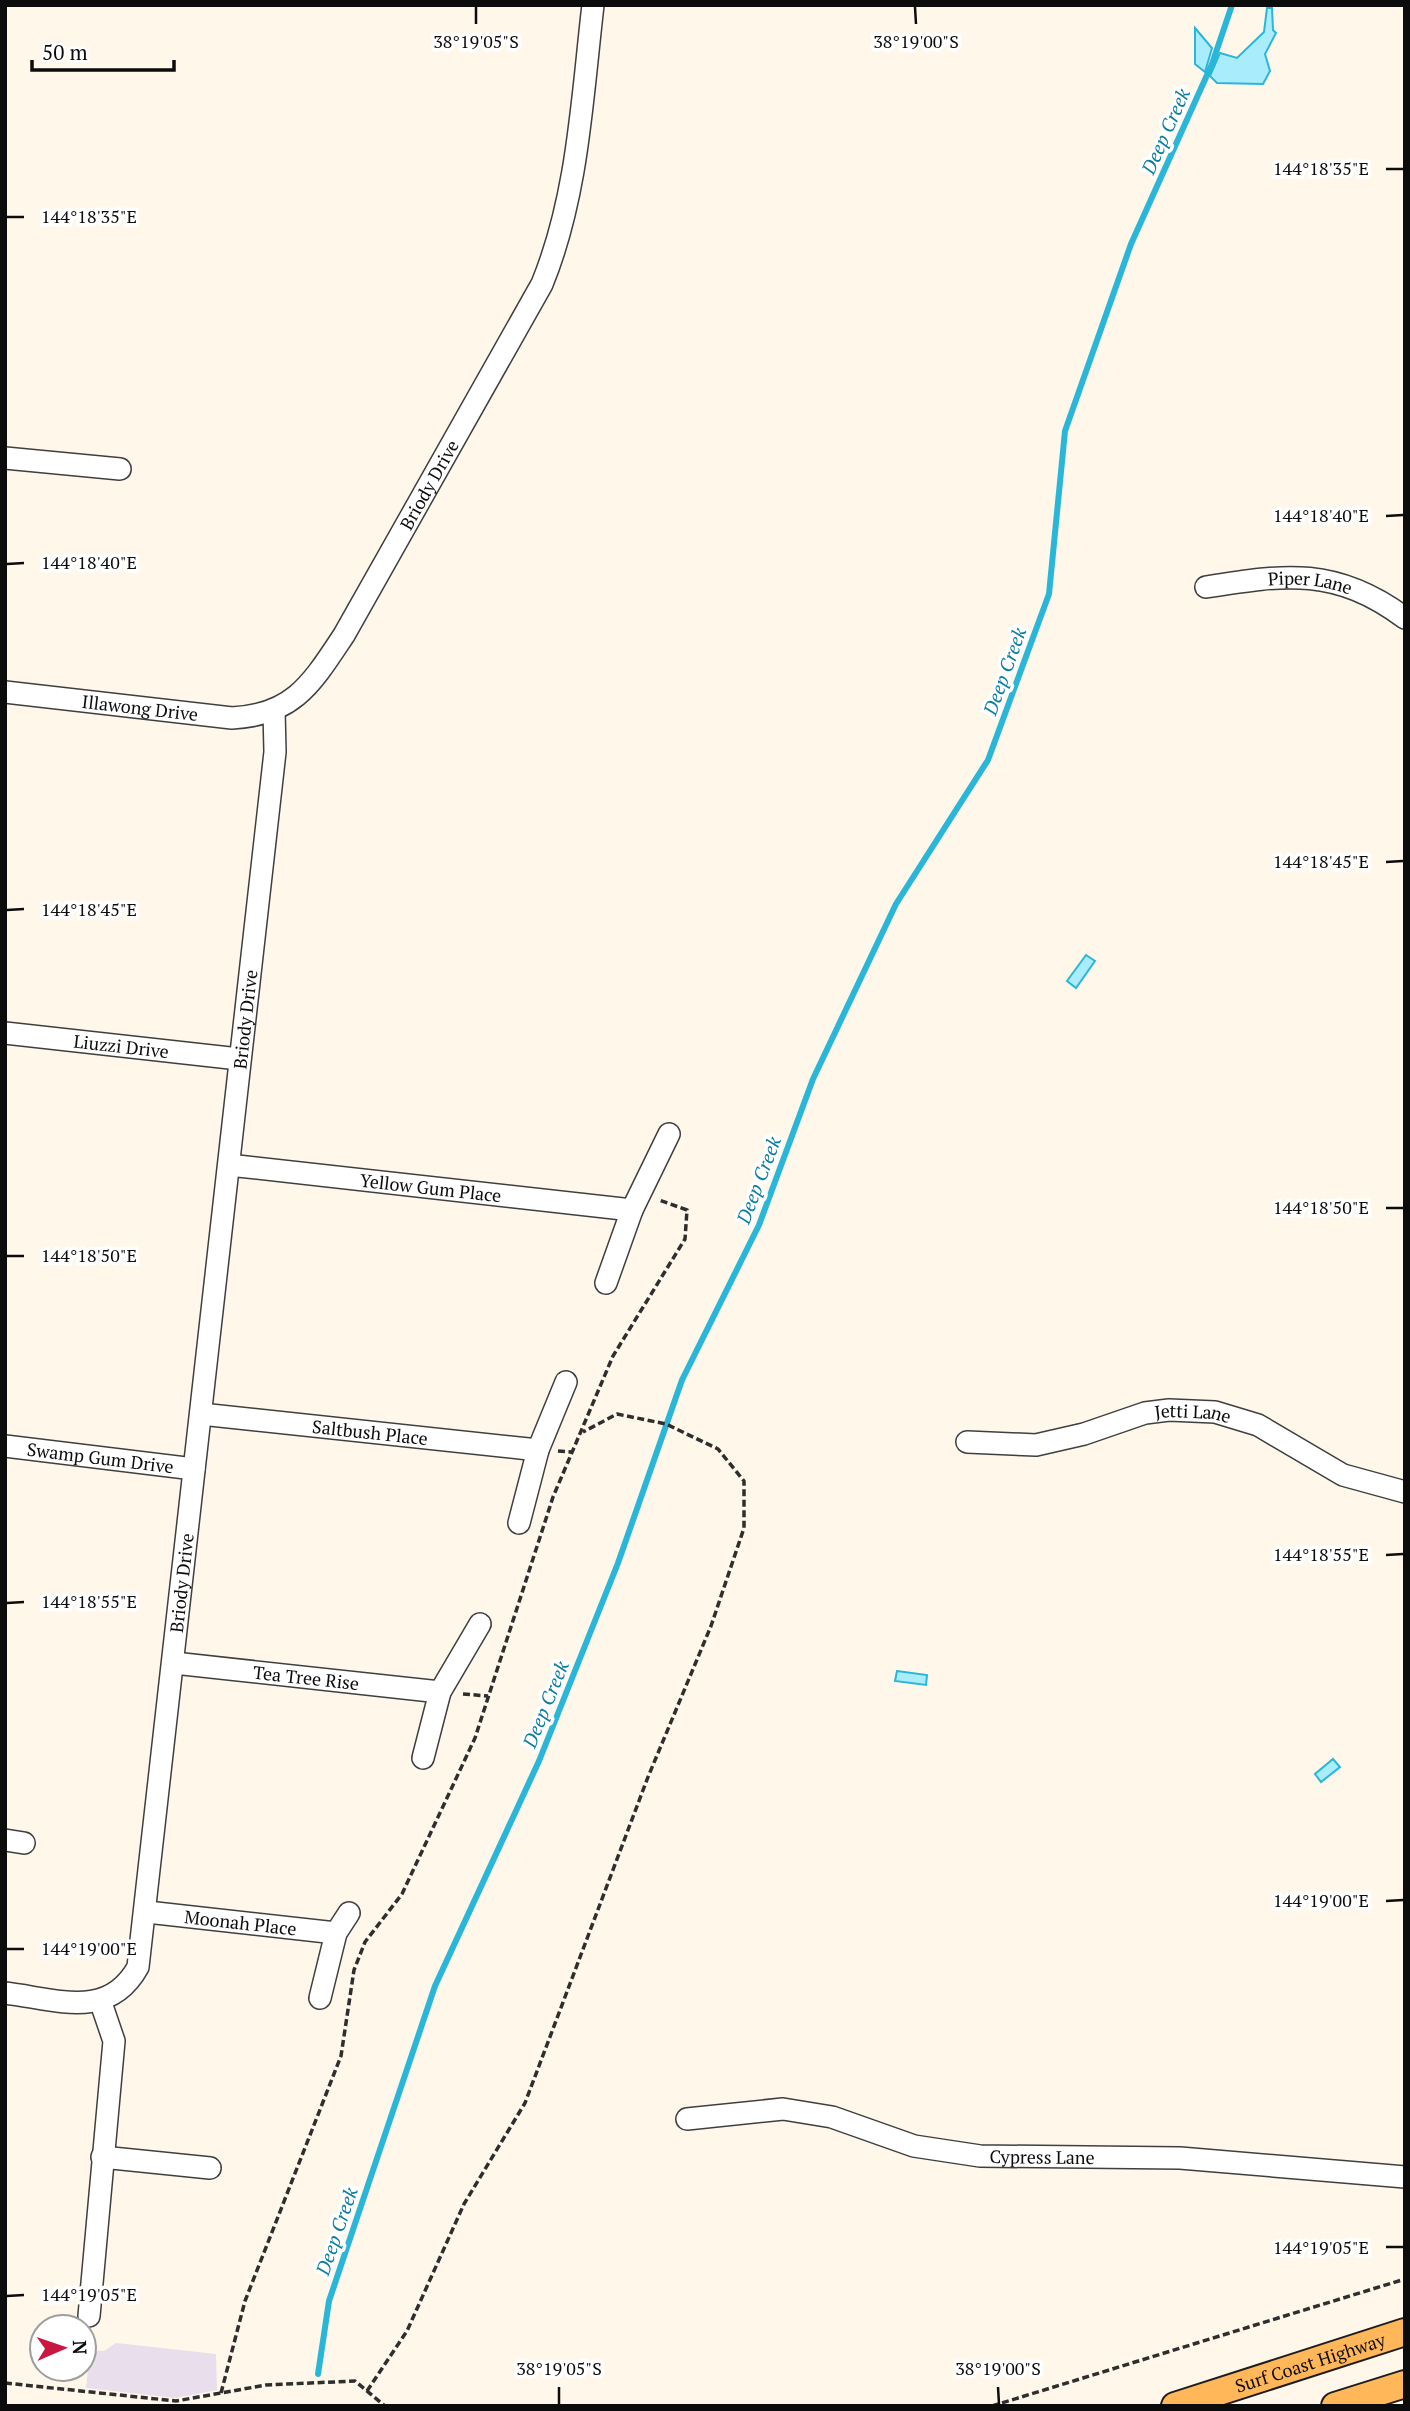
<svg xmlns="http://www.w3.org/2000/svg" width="1410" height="2411" viewBox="0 0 1410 2411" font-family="'PT Serif',serif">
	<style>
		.industrial { fill: #e8deec }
		.water { fill: #a9edfc; stroke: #2ab6d9; stroke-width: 2 }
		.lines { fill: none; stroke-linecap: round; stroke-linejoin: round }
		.stream { stroke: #2ab6d9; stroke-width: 6 }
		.minor-casing { stroke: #3f3f3f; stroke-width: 24 }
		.major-casing { stroke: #1d1d1d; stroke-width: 30 }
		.path { stroke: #2e2e2e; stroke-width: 3.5; stroke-dasharray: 7 3.5; stroke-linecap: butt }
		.minor { stroke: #fff; stroke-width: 21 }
		.major { stroke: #ffb75a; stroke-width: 26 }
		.ticks { fill: none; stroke: #0c0c0c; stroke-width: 2.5 }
		.labels { text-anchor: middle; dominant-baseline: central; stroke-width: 7; stroke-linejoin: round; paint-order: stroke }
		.street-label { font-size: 18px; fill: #0c0c0c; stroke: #fff }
		.water-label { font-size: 19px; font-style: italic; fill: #0a7ca0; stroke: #fff }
		.ticks-label { font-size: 18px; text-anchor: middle; fill: #0c0c0c; stroke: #fff; stroke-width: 7; stroke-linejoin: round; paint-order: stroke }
	</style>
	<rect width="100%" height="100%" fill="#fff7ea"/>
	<path class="industrial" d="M116,2343L216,2354L217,2390L176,2398L86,2388L90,2350L104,2351Z"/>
	<g class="water">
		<path d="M1267,8H1272L1273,30L1276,33L1265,54L1270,71L1263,84L1217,83L1210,76L1220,53L1237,58L1264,32Z"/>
		<path d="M1195,28L1212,48L1205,72L1195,64Z"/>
		<path d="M1086,955L1095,961L1076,988L1067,981Z"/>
		<path d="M897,1671L927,1675L926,1685L895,1681Z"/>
		<path d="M1333,1759L1340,1767L1321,1782L1315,1774Z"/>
	</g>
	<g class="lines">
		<path class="stream" d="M318,2374L329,2301L435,1986L539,1761L618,1563L682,1380L759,1225L813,1079L896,904L988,760L1049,594L1065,431L1131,244L1212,64L1232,5"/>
		<defs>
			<g id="minor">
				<path d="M5,458L120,469"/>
				<path id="s1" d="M1206,587C1286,574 1336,567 1405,618"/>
				<path id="s2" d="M5,692L232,718C294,715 312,683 344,635L542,284C578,196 582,99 593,5"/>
				<path id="s3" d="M5,1033L239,1059"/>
				<path id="s4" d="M229,1165L632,1210"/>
				<path d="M606,1283L632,1210L669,1134"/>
				<path id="s5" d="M201,1414L538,1450"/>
				<path id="s6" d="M967,1442L1036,1445L1084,1434L1145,1413L1169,1410L1215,1412L1258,1425L1343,1475L1405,1492"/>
				<path id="s7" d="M5,1446L194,1469"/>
				<path d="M519,1523L538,1450L566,1382"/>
				<path id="s8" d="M174,1663L440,1692"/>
				<path d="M423,1758L440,1692L480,1624"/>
				<path d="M5,1840L24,1843"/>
				<path id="s9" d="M147,1912L336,1933"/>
				<path id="s10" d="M5,1993C56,1999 108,2021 138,1967L275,752L274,710"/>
				<path d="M320,1998L336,1933L349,1913"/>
				<path id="s11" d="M687,2119L783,2109L832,2117L914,2146L980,2156L1180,2158L1405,2177"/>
				<path d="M102,2157L210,2168"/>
				<path d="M89,2316L114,2041L101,2003"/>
			</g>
			<g id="major">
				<path id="s12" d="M1175,2406L1405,2332"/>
				<path d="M1335,2406L1405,2384"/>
			</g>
		</defs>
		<use href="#minor" class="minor-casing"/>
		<use href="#major" class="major-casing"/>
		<g class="path">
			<path d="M558,1451L572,1452"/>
			<path d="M463,1694L488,1696"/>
			<path d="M5,2383L176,2401L266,2385L355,2381L385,2406"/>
			<path d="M367,2391L407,2331L464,2204L525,2103L648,1777L711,1626L744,1528V1481L718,1449L666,1424L617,1414L583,1432"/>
			<path d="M221,2393L245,2301L341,2056L354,1970L365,1942L402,1894L475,1738L553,1497L613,1356L685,1239L687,1210L659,1200"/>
			<path d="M992,2406L1405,2279"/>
		</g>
		<use href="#minor" class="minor"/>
		<use href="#major" class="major"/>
	</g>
	<path class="ticks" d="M476,7V24M915,7L916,24M1386,169H1403M7,217H24M1386,516L1403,515M7,564L24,563M1386,862L1403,861M7,910L24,909M1386,1208H1403M7,1256H24M1386,1555L1403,1554M7,1603L24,1602M1386,1901L1403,1900M7,1949H24M1386,2247H1403M7,2296L24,2295M559,2387V2404M998,2387L999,2404"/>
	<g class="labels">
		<g class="street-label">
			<text stroke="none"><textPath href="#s2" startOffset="548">Briody Drive</textPath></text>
			<text stroke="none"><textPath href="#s1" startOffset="105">Piper Lane</textPath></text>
			<text stroke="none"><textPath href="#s2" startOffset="136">Illawong Drive</textPath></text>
			<text stroke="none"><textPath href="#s10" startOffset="1101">Briody Drive</textPath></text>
			<text stroke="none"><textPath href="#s3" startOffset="117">Liuzzi Drive</textPath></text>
			<text stroke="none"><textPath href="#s4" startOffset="203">Yellow Gum Place</textPath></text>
			<text stroke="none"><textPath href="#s6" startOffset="231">Jetti Lane</textPath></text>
			<text stroke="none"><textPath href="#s5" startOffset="170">Saltbush Place</textPath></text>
			<text stroke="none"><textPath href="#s7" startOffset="96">Swamp Gum Drive</textPath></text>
			<text stroke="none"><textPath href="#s10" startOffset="534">Briody Drive</textPath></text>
			<text stroke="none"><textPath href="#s8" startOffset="133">Tea Tree Rise</textPath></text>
			<text stroke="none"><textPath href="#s9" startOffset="94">Moonah Place</textPath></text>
			<text stroke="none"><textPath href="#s11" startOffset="362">Cypress Lane</textPath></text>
			<text stroke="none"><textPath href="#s12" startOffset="142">Surf Coast Highway</textPath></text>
		</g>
		<g class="water-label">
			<text transform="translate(1165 131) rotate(-66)">Deep Creek</text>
			<text transform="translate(1004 671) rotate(-70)">Deep Creek</text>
			<text transform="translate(758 1180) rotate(-69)">Deep Creek</text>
			<text transform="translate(545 1704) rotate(-68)">Deep Creek</text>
			<text transform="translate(336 2231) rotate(-71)">Deep Creek</text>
		</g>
	</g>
	<g class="ticks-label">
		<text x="476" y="48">38°19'05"S</text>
		<text x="916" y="48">38°19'00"S</text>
		<text x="1321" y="175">144°18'35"E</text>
		<text x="89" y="223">144°18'35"E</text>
		<text x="1321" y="522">144°18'40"E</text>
		<text x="89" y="569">144°18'40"E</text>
		<text x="1321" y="868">144°18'45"E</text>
		<text x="89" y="916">144°18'45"E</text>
		<text x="1321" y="1214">144°18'50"E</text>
		<text x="89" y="1262">144°18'50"E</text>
		<text x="1321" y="1561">144°18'55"E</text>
		<text x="89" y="1608">144°18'55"E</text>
		<text x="1321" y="1907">144°19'00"E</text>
		<text x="89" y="1955">144°19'00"E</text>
		<text x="1321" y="2254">144°19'05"E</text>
		<text x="89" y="2301">144°19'05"E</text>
		<text x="559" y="2375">38°19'05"S</text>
		<text x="998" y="2375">38°19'00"S</text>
	</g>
	<rect width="1410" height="2411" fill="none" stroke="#0c0c0c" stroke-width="14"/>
	<g transform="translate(63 2348) rotate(88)"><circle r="33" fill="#ffffff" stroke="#9e9e9e" stroke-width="2"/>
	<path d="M0-5L12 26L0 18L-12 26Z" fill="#c81842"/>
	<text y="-10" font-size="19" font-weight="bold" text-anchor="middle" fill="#0c0c0c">N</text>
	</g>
	<path d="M32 60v10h142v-10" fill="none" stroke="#0c0c0c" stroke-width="3.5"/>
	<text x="42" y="60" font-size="21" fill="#0c0c0c" stroke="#ffffff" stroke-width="5" paint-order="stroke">50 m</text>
</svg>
